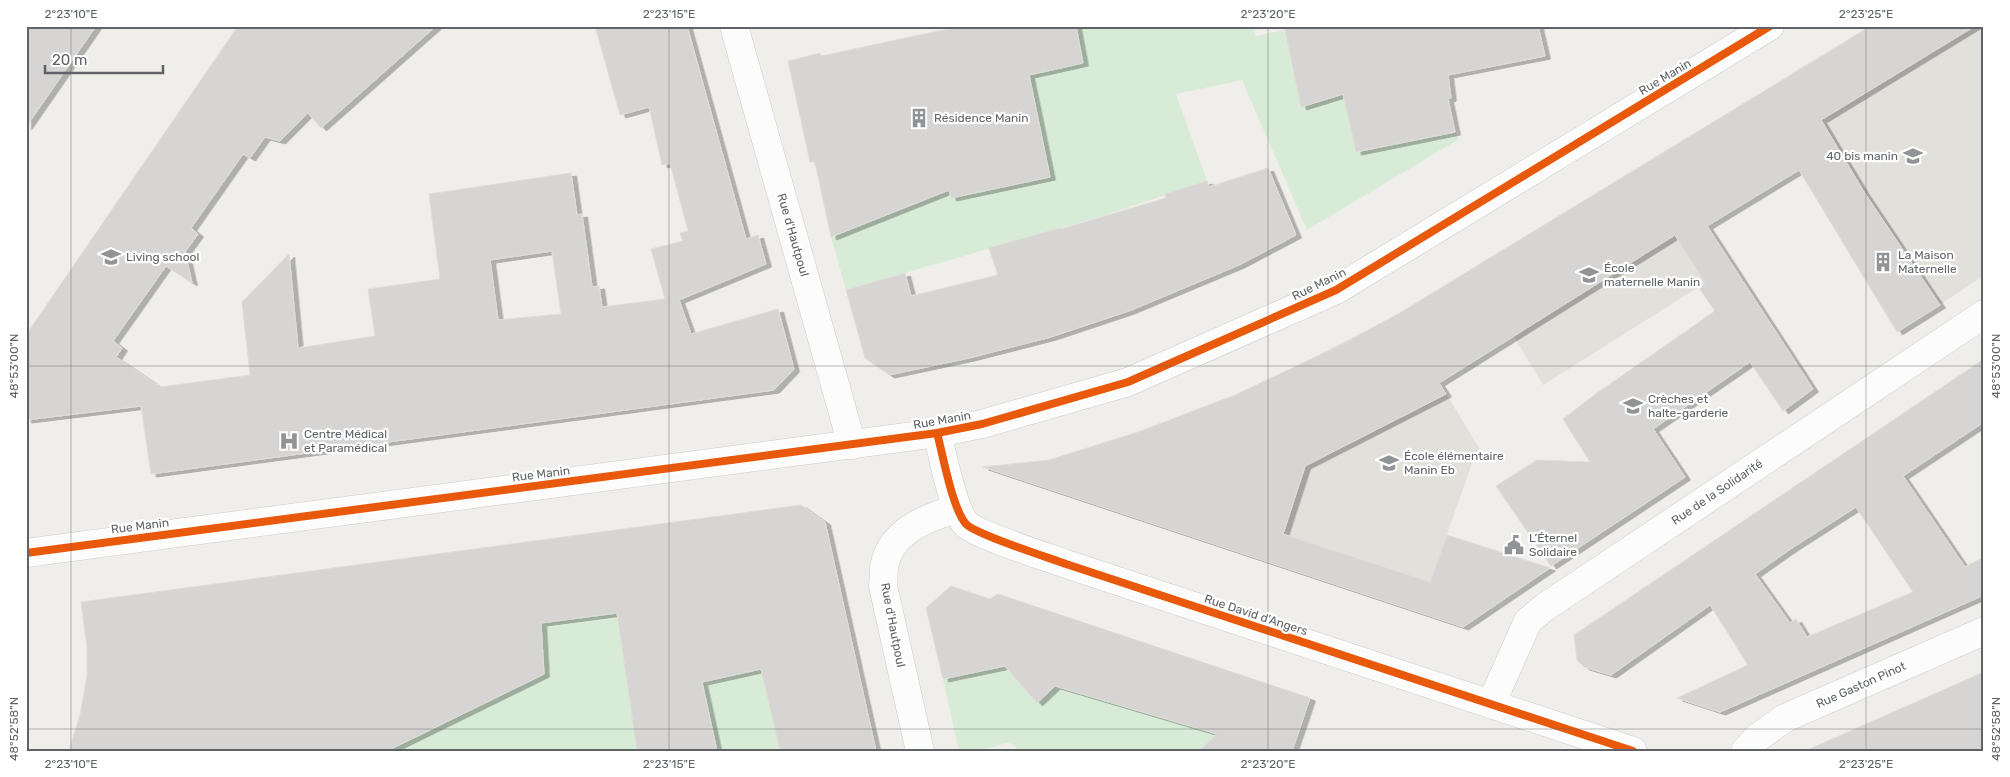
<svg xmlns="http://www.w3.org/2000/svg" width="2010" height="777" viewBox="0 0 2010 777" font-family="Rubik,sans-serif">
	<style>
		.education { fill: #e2e0da }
		.green { fill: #d8ebd6 }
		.building { fill: #d6d5d3; stroke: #deddd9; fill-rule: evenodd; filter: url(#shadow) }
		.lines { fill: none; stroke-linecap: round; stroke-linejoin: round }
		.minor-casing { stroke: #cbcccc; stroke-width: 29 }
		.minor { stroke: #fdfcfc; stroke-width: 28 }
		.cycleway-casing { stroke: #fff; stroke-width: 11 }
		.cycleway { stroke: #e8590c; stroke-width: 8 }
		.ticks { fill: none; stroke: #5f6368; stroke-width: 1; stroke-opacity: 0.45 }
		.labels { text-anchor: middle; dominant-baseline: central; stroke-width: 4.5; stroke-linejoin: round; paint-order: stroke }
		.street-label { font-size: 12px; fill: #5f6368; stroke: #fff }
		.poi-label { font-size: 12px; fill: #5f6368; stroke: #fff; text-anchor: start }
		.neatline { fill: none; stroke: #5f6368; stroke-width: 2 }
		.ticks-label { font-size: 12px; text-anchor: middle; fill: #5f6368 }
	</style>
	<defs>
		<filter id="shadow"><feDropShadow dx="5.5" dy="3" stdDeviation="0" flood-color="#0004"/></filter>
	</defs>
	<rect width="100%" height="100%" fill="#efeeea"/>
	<g class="education">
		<path d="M1871,26H1984V275L1940,305L1864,192L1792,73Z"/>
		<path d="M1634,170L1705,283L1543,385L1473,268Z"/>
		<path d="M1398,314L1485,458H1474L1419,613L1274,564L1308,460L1273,378Z"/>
	</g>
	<g class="green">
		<path d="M1076,26H1253L1255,36L1284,30L1301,106L1346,95V107L1356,152L1455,132L1459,139L1307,230L1242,80L1176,94L1207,181L1099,217L846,290L831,237L934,196L949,192L951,198L1050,177L1029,75L1083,63Z"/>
		<path d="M620,612V634L637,751H387L544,674L541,623Z"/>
		<path d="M1005,666L1037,703L1055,686L1177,722L1203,692L1255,680L1217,734L1199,751H1019L1010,742L978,751H959L943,679Z"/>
		<path d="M761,669L780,751H717L702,682Z"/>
	</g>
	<g class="building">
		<path d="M26,26H96L26,127Z"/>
		<path d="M238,26H436L321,128L308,113L280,141L265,137L250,158L243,154L191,228L198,234L185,252L192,283L166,266L113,341L122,348L116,357L160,387L250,375L242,302L289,254L298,348L375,336L368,289L440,279L429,194L571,173L577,215L582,214L592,287L599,286L602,307L665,299L651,249L683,241L680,233L688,231L670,163L662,165L649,107L620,115L595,26H687L746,239L758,235L766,264L679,300L691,334L778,309L794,369L774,390L151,474L141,406L26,420V335ZM552,251L561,314L498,320L490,260Z"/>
		<path d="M962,26H1076L1083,63L1029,75L1050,177L951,198L949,190L831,237L815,162H810L788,61L820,53L821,56Z"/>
		<path d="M1284,26H1538L1545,56L1448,75L1451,98L1448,99L1455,132L1356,152L1343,94L1301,107Z"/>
		<path d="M1871,26H1975L1821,120L1864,192L1940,305L1897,332L1799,170L1707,226L1813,389L1783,411L1750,362L1653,429L1685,477L1551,566L1496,486L1537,460L1590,462L1563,419L1597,393L1715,311L1699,288L1705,283L1675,235L1439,383L1446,394L1305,466L1283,534L1430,582L1447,535L1550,568L1463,627L983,467L1049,460L1138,432L1235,395L1337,347L1398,314Z"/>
		<path d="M1268,168L1296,235L1239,265L1129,311L1051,337L969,358L889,375L865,358L846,290L905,273L911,296L998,275L989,248L1060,228L1061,229L1166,198L1165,194L1207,181L1209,187Z"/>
		<path d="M1984,359V422L1903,476L1965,567L1984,557V595L1720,712L1677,698L1748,665L1710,605L1611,675L1584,667L1577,660L1574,635ZM1856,507L1913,592L1807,637L1796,619L1790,623L1755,574L1792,548Z"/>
		<path d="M801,505L825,522L876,751H780L761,669L702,682L717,751H637L617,613L541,623L544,674L387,751H69L80,715L87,676V648L81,602Z"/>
		<path d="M951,586L990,599L998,594L1310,698L1292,751H1199L1217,734L1055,686L1037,703L1005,666L943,679L926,608Z"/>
		<path d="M1984,672V751H1805Z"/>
	</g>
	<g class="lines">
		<defs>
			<g id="minor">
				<path d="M734,26L852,445"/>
				<path d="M937,433C943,455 952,508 966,524C977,535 1047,557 1066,564L1633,751"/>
				<path d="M26,553L937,433L982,424L1128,382L1336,290L1770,26"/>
				<path d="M1491,704L1528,621L1545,607L1984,314"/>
				<path d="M920,751L883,586C884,579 883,570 885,563C893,530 928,517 957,509"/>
				<path d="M1745,751L1757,738L1785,718L1984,631"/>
			</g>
		</defs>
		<use href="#minor" class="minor-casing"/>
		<use href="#minor" class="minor"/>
		<defs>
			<g id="cycleway">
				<path d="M937,433C943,455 952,508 966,524C977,535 1047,557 1066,564L1633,751"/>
				<path d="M26,553L937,433L982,424L1128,382L1336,290L1770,26"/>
			</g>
		</defs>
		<use href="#cycleway" class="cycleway-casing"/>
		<use href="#cycleway" class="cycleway"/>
	</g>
	<path class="ticks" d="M71,26V751M669,26V751M1268,26V751M1866,26V751M26,366H1984M26,729H1984"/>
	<defs>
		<symbol id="building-bare" viewBox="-9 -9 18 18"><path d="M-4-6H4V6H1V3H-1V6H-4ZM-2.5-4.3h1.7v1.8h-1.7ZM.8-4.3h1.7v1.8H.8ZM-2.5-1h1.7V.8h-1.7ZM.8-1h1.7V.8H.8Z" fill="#919496" stroke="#fff" stroke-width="2.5" paint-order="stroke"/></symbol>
		<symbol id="school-bare" viewBox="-9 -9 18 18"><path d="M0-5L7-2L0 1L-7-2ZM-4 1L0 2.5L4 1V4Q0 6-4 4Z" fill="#919496" stroke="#fff" stroke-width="2.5" paint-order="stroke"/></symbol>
		<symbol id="hospital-bare" viewBox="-9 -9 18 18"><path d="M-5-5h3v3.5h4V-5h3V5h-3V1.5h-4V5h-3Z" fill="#919496" stroke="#fff" stroke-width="2.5" paint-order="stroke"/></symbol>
		<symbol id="civic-bare" viewBox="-9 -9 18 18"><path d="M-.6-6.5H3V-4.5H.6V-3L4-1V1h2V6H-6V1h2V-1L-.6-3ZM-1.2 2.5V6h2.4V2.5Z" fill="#919496" stroke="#fff" stroke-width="2.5" paint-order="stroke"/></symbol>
	</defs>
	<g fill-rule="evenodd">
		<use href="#building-bare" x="905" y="104" width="28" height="28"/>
		<use href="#school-bare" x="1899" y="142" width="28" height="28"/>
		<use href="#school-bare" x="97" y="243" width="28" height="28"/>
		<use href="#building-bare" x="1869" y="248" width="28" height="28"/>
		<use href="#school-bare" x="1575" y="261" width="28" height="28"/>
		<use href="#school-bare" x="1619" y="392" width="28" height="28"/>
		<use href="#hospital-bare" x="275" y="427" width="28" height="28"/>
		<use href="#school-bare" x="1375" y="449" width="28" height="28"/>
		<use href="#civic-bare" x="1500" y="531" width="28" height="28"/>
	</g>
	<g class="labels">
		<g class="street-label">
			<text transform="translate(1665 77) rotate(-31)">Rue Manin</text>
			<text transform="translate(793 235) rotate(74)">Rue d'Hautpoul</text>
			<text transform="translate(1319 284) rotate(-26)">Rue Manin</text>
			<text transform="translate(942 420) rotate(-10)">Rue Manin</text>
			<text transform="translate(541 474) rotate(-7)">Rue Manin</text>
			<text transform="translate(1717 492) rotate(-34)">Rue de la Solidarité</text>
			<text transform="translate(140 526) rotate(-7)">Rue Manin</text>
			<text transform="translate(1256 615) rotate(18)">Rue David d'Angers</text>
			<text transform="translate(893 625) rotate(79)">Rue d'Hautpoul</text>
			<text transform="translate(1861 685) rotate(-24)">Rue Gaston Pinot</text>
		</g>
		<g class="poi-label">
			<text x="934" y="118">Résidence Manin</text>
			<text x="1898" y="156" text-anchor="end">40 bis manin</text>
			<text x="1898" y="255">La Maison<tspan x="1898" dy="14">Maternelle</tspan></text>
			<text x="126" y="257">Living school</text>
			<text x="1604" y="268">École<tspan x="1604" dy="14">maternelle Manin</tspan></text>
			<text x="1648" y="399">Crèches et<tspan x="1648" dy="14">halte-garderie</tspan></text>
			<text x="304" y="434">Centre Médical<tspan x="304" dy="14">et Paramédical</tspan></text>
			<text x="1404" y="456">École élémentaire<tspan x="1404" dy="14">Manin Eb</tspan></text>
			<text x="1529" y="538">L’Éternel<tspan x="1529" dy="14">Solidaire</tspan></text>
		</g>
	</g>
	<rect width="2010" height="777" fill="none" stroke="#ffffff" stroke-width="55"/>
	<path d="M45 65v8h118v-8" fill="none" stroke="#5f6368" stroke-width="2.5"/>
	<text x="52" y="65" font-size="15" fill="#5f6368" stroke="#ffffff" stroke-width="4" paint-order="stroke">20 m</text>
	<rect x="28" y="28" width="1954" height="722" class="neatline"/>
	<g class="ticks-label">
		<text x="71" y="18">2°23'10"E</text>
		<text x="669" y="18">2°23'15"E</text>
		<text x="1268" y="18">2°23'20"E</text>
		<text x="1866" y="18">2°23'25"E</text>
		<text transform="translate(14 366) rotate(-90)" y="4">48°53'00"N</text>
		<text transform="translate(1996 366) rotate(-90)" y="4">48°53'00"N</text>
		<text transform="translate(14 729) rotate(-90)" y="4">48°52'58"N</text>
		<text transform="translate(1996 729) rotate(-90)" y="4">48°52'58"N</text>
		<text x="71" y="768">2°23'10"E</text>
		<text x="669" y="768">2°23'15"E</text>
		<text x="1268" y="768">2°23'20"E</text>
		<text x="1866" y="768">2°23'25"E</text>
	</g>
</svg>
